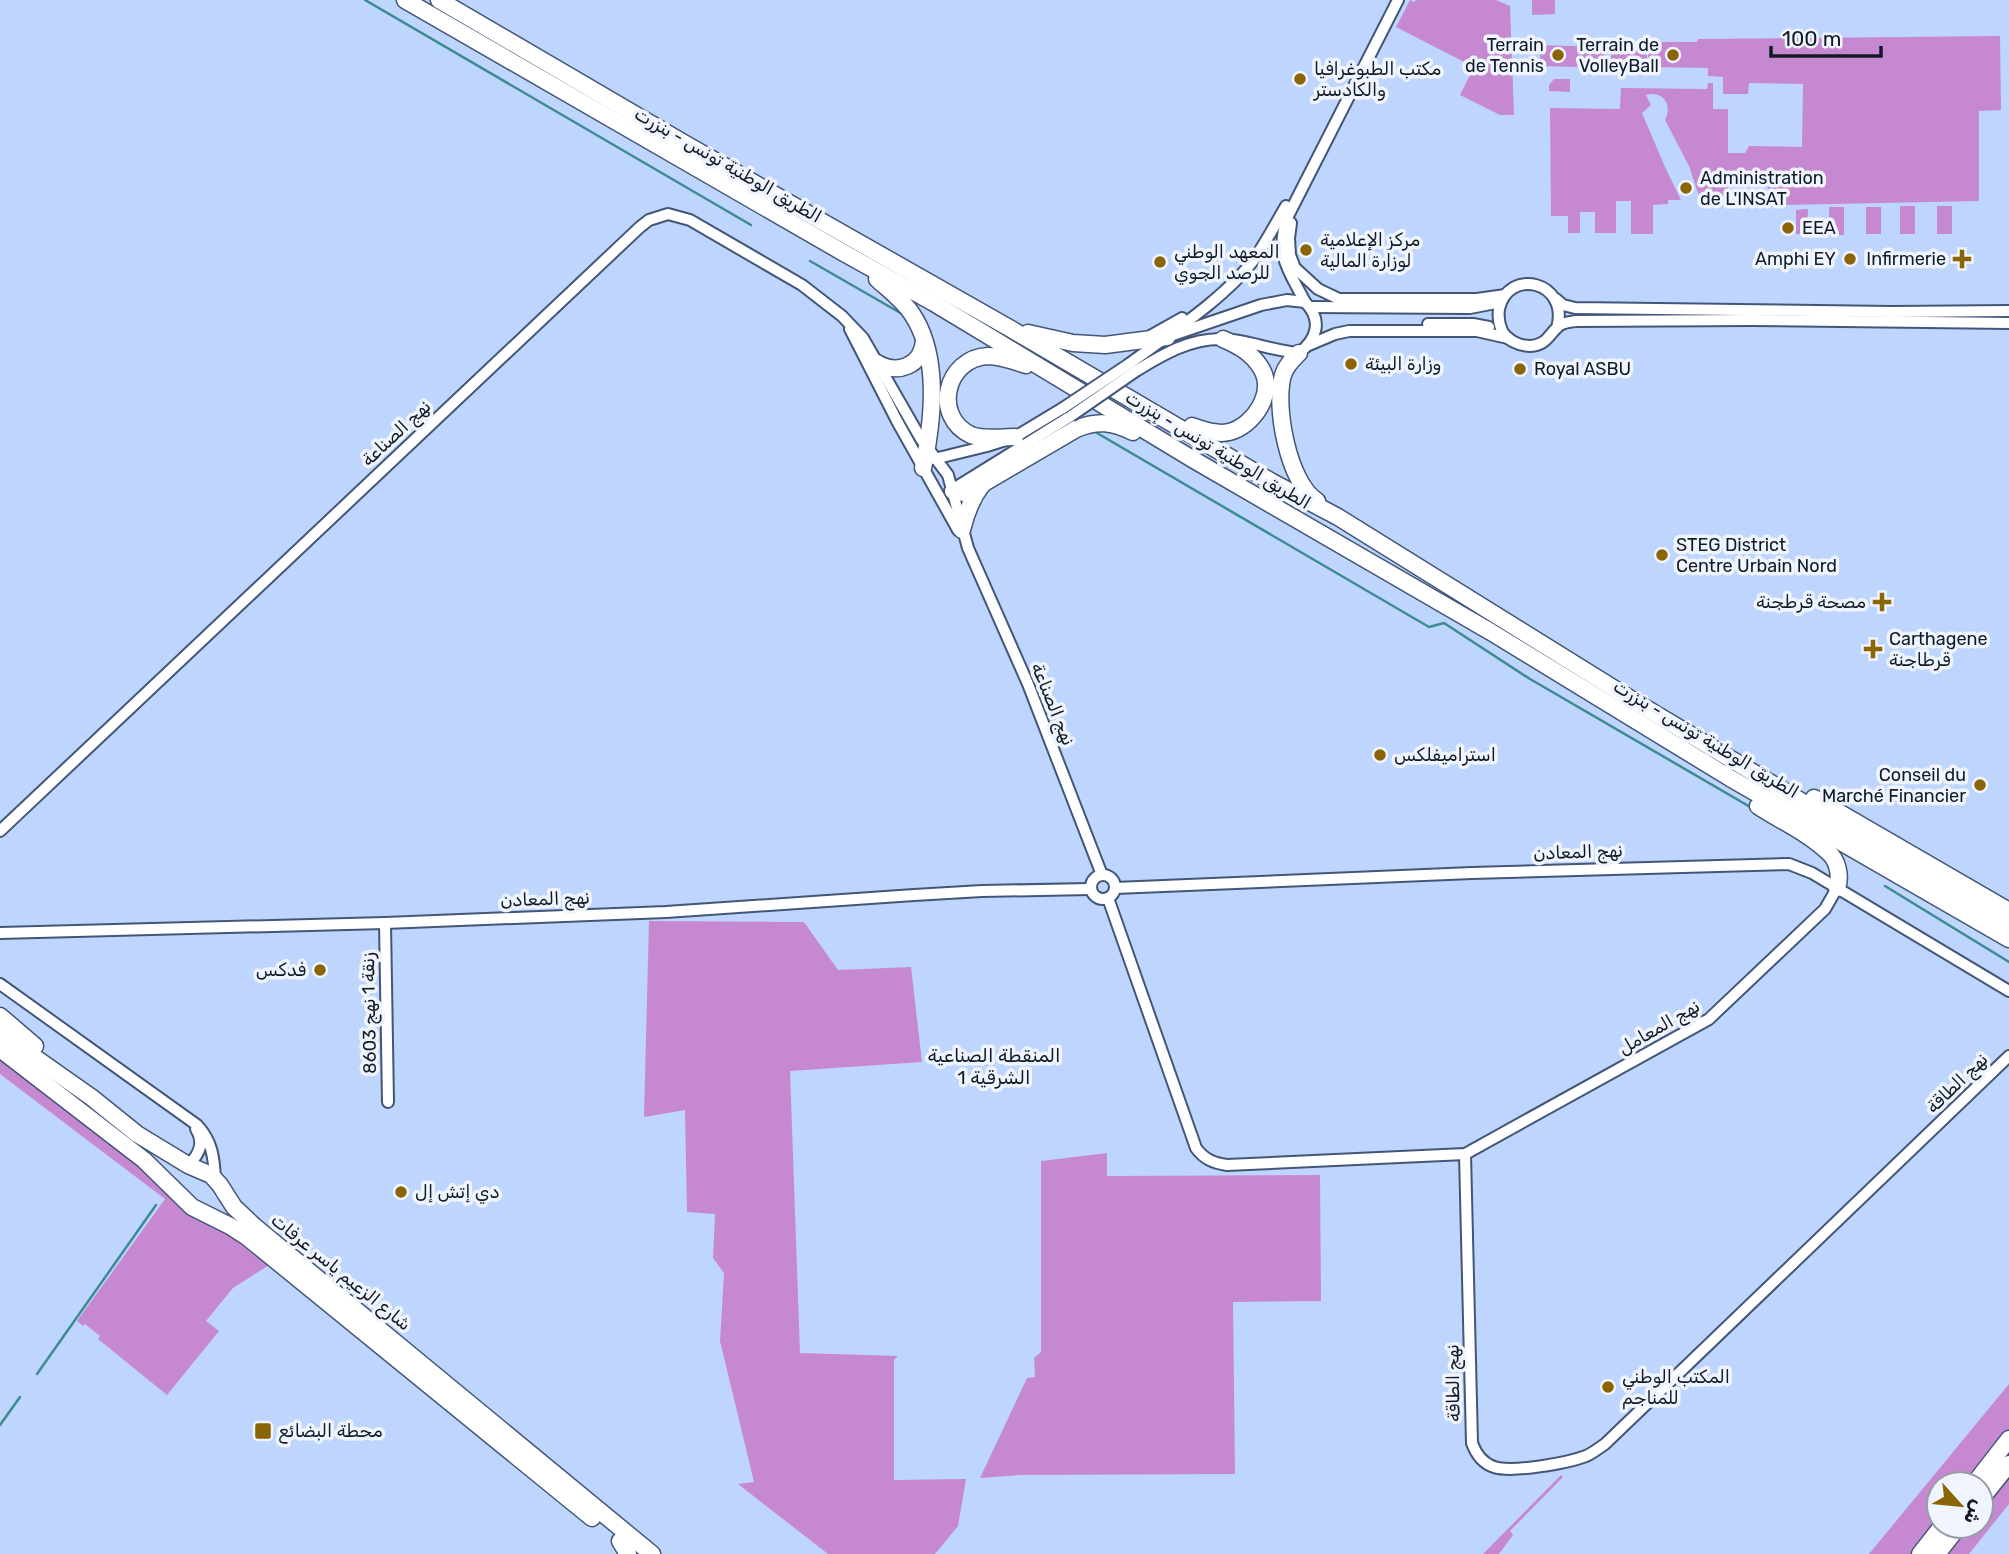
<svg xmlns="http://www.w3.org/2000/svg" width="2009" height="1554" viewBox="0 0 2009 1554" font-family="Rubik,Cairo,sans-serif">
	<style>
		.green { fill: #c689d1; fill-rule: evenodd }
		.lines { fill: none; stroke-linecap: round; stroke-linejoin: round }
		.stream { stroke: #3c8c92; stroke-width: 2.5 }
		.minor-casing { stroke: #435678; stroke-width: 14 }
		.highway-casing { stroke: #435678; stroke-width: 19 }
		.minor { stroke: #fff; stroke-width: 10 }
		.highway { stroke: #fff; stroke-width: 16 }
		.minor-bridge-casing { stroke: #435678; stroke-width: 14; stroke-linecap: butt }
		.minor-bridge { stroke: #fff; stroke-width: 10 }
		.poi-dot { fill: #8b6405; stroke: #f0f5fd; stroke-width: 2.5 }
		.labels { text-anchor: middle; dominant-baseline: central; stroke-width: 7; stroke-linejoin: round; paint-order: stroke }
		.poi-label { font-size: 18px; fill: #121a28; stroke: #f0f5fd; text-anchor: start }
		.street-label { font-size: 18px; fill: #121a28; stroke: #f0f5fd }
		.neighbourhood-label { font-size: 19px; fill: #121a28; stroke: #f0f5fd }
	</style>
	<rect width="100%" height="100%" fill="#bed5fd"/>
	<g class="green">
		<path d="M1410,0L1414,2L1416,0H1496L1510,6L1514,115H1500L1460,95L1474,67L1396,27Z"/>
		<path d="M1532,0H1555V14L1532,15Z"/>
		<path d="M2000,36L2001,110L1979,111V201L1784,205L1769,195L1768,187H1728V197L1700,199L1689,166L1665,120C1673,105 1663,90 1646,95L1651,105L1642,113L1665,167L1681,200H1668V204L1653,205V234H1631V201H1616V233H1595V212H1580V233H1568V216H1551L1550,108L1620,109L1621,88L1707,89L1708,83H1713V109H1728V153H1745L1749,146L1802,147L1803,84L1749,83L1748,94H1723V77L1708,76V68L1648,67V42H1697L1698,39Z"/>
		<rect x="1611" y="44" width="36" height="20"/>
		<path d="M1540,45L1605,47V63H1578L1577,67L1540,66Z"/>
		<path d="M1554,79H1570V92L1549,91V85Z"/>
		<rect x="1900" y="206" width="15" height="28"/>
		<rect x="1937" y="206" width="15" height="28"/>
		<rect x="1829" y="207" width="15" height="28"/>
		<rect x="1866" y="207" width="15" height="27"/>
		<path d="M1808,209L1807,234H1796V210Z"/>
		<path d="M649,921L804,922L838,970L911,967L922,1062L790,1071L800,1353L898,1356L894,1360V1480L966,1479L958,1526L935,1554H828L738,1484L754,1482L720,1341L724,1273L713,1258L715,1214L687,1212L685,1110L644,1117Z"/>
		<path d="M0,1059L222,1225L269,1265L233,1288L206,1321L219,1331L167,1395L98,1339L100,1336L85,1324L83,1326L77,1321L165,1199L0,1074Z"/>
		<path d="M1107,1153V1176L1320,1175L1321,1301L1233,1302L1235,1474L1020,1475L980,1478L1027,1378L1035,1377L1034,1358L1041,1352V1161Z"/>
		<path d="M2009,1384V1504L1969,1554H1869ZM1939,1484H1981V1526H1939Z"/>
		<path d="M1561,1475L1563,1477L1510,1531L1513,1535L1499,1554H1483Z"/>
	</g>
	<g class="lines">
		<g class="stream">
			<path d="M365,0L751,225"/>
			<path d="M810,261L904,315"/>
			<path d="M1097,433L1429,627L1444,623L1530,679L1752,808"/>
			<path d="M1885,886L2009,962"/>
			<path d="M37,1374L156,1205"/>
			<path d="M0,1425L20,1397"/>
		</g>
		<defs>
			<g id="minor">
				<path d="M1291,223L1289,238L1290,255L1295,268L1318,289L1339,299H1477L1505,295"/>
				<path d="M1556,299L1563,305L1575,308L1892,312L2009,311"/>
				<path d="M1305,302C1288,269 1275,256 1287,218L1398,0"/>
				<path d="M1310,307L1470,308L1501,302"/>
				<path d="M1428,324H1473L1489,327"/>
				<path d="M1557,328C1570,281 1508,267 1499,309C1498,316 1499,324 1502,331C1507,340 1519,346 1530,346C1548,345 1549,333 1560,325C1565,322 1571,322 1576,321L1752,320L2009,323"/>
				<path d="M850,329L897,421L958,530"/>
				<path d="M1150,336L1182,318"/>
				<path d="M1309,345L1335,334L1349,331H1477L1508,338"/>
				<path d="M1129,364C1167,336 1228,296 1255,258C1266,242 1276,223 1286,206"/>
				<path d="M1136,371C1162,355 1190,338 1223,339C1248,340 1273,351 1299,353C1317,339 1323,320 1305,302L1287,300L1261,305L1167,337"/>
				<path d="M934,459L987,446L1015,437L1063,408"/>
				<path d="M950,491L1071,416"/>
				<path d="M0,831L640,227L649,220L668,214L690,220L802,285L842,316L863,338L921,439L948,475L968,548L1028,684L1102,875"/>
				<circle cx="1103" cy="887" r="12"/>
				<path d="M1115,888L1472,873L1789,864L1812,873L2009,991"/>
				<path d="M1108,898L1196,1148C1204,1159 1213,1163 1227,1165L1465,1154L1709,1019L1825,909L1837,888"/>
				<path d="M385,923L388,1102"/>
				<path d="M0,933L385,923L666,912L914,895L982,891L1091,889"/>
				<path d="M0,984L197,1125C212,1141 214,1157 215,1179"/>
				<path d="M1465,1154L1472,1443C1476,1454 1482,1463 1494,1467C1512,1473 1568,1463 1586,1456C1593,1453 1599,1448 1605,1444L2009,1056"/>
				<path d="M188,1165C199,1155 205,1143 196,1129"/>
			</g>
			<g id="highway">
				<path d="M405,0L844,253L934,303L1194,460L1491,632L1730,778L2009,939"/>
				<path d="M439,0L687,145L1011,329L1272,482L1338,517L1634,701L2009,926"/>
				<path d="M877,279C889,290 903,300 912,314C940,356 933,421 923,468"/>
				<path d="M1028,333L1073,343L1105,345L1167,337"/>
				<path d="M1299,353C1293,359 1286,365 1283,375C1274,405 1288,483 1317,501"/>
				<path d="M877,363C897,375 922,366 924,341"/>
				<path d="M1192,426C1204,430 1217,435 1229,432C1254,426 1276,392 1261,368C1252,353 1239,346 1223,339"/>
				<path d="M1015,437C1002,437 984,440 971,435C932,417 945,358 988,356C1000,356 1014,361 1026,365"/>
				<path d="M953,491L963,493L972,490L1076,429C1098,420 1112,422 1133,432"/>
				<path d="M962,530C966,513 971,499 982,485"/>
				<path d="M1814,798L2009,911"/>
				<path d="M1758,806C1781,821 1808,833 1828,852C1838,860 1841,877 1837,888"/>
				<path d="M0,1016L35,1046"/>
				<path d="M0,1033L91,1097L137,1134L188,1165L211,1175L220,1185L234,1207L254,1226L652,1554"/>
				<path d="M0,1049L144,1160L192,1207L230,1226L247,1237L592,1518"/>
				<path d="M1974,1484L2009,1439"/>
				<path d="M1981,1499L2009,1464"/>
				<path d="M620,1541L628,1554"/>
				<path d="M1920,1554L1942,1526"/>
				<path d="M1937,1554L1959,1526"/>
			</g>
		</defs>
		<use href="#minor" class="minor-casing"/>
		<use href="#highway" class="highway-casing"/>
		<use href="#minor" class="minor"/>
		<use href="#highway" class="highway"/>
		<defs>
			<g id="minor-bridge">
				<path d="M1063,408L1129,364"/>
				<path d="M1071,416L1136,371"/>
			</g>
		</defs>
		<use href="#minor-bridge" class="minor-bridge-casing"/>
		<use href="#minor-bridge" class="minor-bridge"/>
	</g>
	<g class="poi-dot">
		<circle cx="1558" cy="55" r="7"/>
		<circle cx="1673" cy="55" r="7"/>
		<circle cx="1300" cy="79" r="7"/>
		<circle cx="1686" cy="188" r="7"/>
		<circle cx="1788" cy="228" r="7"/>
		<circle cx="1306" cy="250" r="7"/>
		<circle cx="1850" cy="259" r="7"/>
		<path d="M1958.5 248.5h7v7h7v7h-7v7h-7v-7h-7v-7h7z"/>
		<circle cx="1160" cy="262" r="7"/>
		<circle cx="1351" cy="364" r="7"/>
		<circle cx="1520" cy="369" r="7"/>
		<circle cx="1662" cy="555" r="7"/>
		<path d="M1878.5 591.5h7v7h7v7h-7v7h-7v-7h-7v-7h7z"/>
		<path d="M1869.5 638.5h7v7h7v7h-7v7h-7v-7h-7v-7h7z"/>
		<circle cx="1380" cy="755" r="7"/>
		<circle cx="1980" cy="785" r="7"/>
		<circle cx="320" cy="970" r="7"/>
		<circle cx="401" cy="1192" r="7"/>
		<circle cx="1608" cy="1387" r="7"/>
		<rect x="254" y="1422" width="18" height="18" rx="3.5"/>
	</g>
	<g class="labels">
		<g class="poi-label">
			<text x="1544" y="45" text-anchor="end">Terrain<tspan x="1544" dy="21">de Tennis</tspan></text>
			<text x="1659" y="45" text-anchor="end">Terrain de<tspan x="1659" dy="21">VolleyBall</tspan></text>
			<text x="1314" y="69">مكتب الطبوغرافيا<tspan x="1314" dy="21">والكادستر</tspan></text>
			<text x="1700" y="178">Administration<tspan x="1700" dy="21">de L'INSAT</tspan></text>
			<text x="1802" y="228">EEA</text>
			<text x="1320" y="240">مركز الإعلامية<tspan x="1320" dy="21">لوزارة المالية</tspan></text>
			<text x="1174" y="252">المعهد الوطني<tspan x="1174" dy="21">للرصد الجوي</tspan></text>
			<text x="1836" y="259" text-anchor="end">Amphi EY</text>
			<text x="1946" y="259" text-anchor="end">Infirmerie</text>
			<text x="1365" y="364">وزارة البيئة</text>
			<text x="1534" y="369">Royal ASBU</text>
			<text x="1676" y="545">STEG District<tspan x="1676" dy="21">Centre Urbain Nord</tspan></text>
			<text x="1866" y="602" text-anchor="end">مصحة قرطجنة</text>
			<text x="1889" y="639">Carthagene<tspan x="1889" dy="21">قرطاجنة</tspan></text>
			<text x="1394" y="755">استراميفلكس</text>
			<text x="1966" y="775" text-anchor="end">Conseil du<tspan x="1966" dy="21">Marché Financier</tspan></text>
			<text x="306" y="970" text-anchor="end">فدكس</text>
			<text x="415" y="1192">دي إتش إل</text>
			<text x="1622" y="1377">المكتب الوطني<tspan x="1622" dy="21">للمناجم</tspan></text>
			<text x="279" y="1431">محطة البضائع</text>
		</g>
		<g class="street-label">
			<text transform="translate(728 165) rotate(30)">الطريق الوطنية تونس - بنزرت</text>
			<text transform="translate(396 433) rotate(-43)">نهج الصناعة</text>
			<text transform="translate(1218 450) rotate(31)">الطريق الوطنية تونس - بنزرت</text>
			<text transform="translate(1053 704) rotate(68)">نهج الصناعة</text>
			<text transform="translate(1706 739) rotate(31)">الطريق الوطنية تونس - بنزرت</text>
			<text transform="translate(1578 852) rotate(-2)">نهج المعادن</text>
			<text transform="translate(545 899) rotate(-2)">نهج المعادن</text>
			<text transform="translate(369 1013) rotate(-91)">زنقة 1 نهج 8603</text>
			<text transform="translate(1659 1027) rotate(-30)">نهج المعامل</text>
			<text transform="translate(1957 1083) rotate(-44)">نهج الطاقة</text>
			<text transform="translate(341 1272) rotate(39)">شارع الزعيم ياسر عرفات</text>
			<text transform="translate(1453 1383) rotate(-91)">نهج الطاقة</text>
		</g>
		<g class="neighbourhood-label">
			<text x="994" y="1055">المنقطة الصناعية<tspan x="994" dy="22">الشرقية 1</tspan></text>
		</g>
	</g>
	<g transform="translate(1960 1505) rotate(117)"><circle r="33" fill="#f0f5fd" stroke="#979da8" stroke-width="2"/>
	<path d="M0-5L12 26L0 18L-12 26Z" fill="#8b6405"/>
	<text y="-10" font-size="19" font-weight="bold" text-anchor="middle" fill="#121a28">ش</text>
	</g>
	<path d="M1771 46v10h110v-10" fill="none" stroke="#121a28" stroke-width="3.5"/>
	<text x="1782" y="46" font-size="21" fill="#121a28" stroke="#f0f5fd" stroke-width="5" paint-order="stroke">100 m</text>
</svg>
